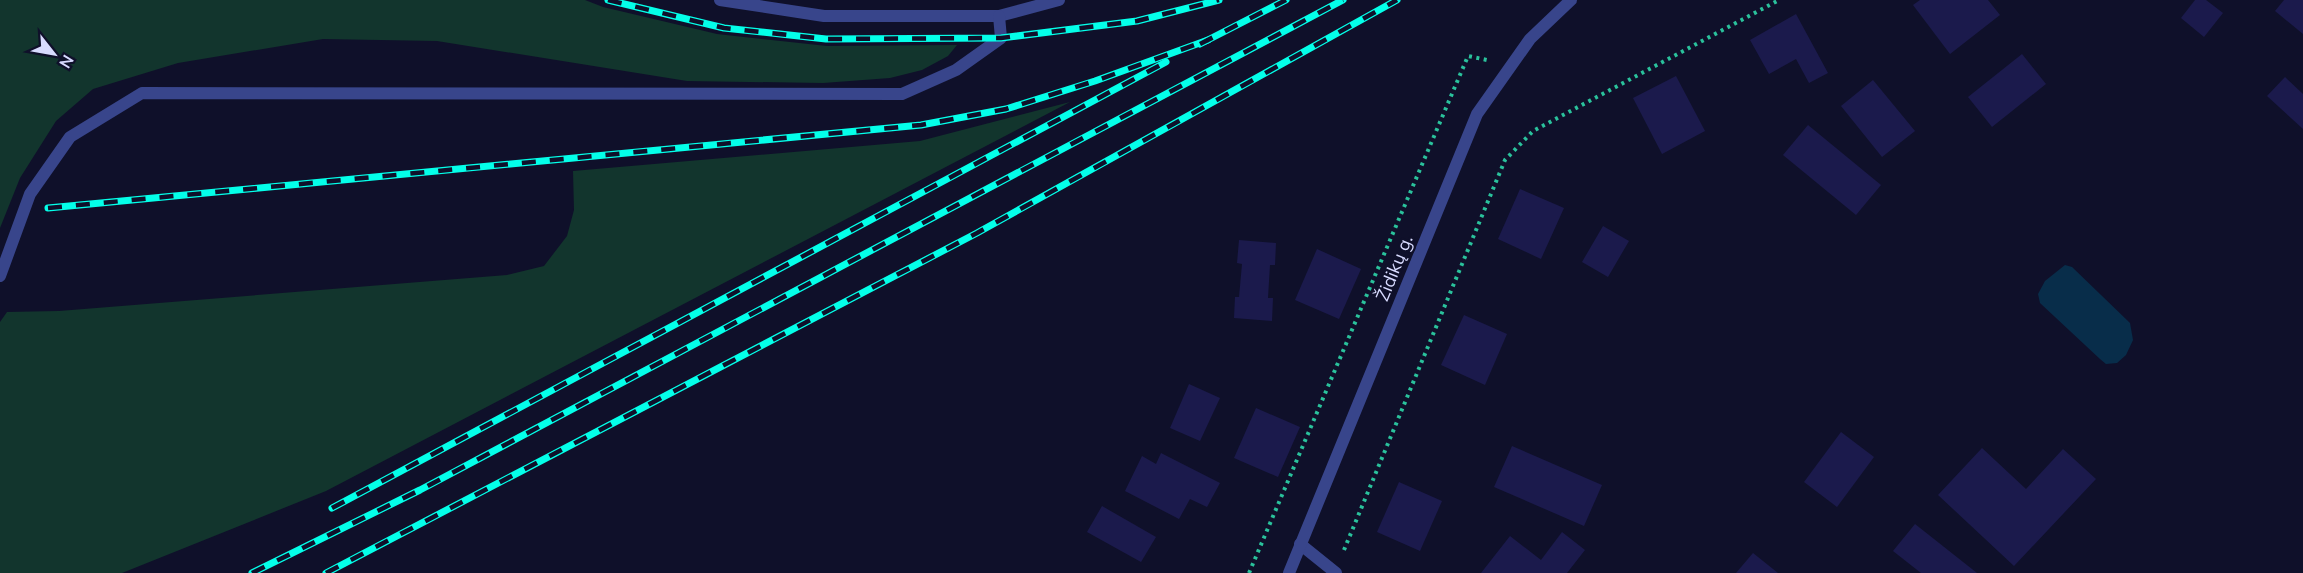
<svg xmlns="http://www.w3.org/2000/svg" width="2303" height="573" viewBox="0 0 2303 573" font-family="Mulish,sans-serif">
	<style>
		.green { fill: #12352d }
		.water { fill: #082d4a }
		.building { fill: #1b1a4c }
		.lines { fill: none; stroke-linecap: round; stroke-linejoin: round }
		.path { stroke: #2ac29c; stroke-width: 4; stroke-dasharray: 3 4.5; stroke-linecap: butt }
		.minor { stroke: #38458b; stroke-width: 12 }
		.rail-casing { stroke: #04ffe9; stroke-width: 7 }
		.rail { stroke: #0f102a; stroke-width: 4.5; stroke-dasharray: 14; stroke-linecap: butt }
		.labels { text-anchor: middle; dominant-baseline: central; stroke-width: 4.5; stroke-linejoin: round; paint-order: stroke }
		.street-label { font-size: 18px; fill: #d8dbff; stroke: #0f102a }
	</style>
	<rect width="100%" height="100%" fill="#0f102a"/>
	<g class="green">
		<path d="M0,0H585L603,7L717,34L827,46L957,45L948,56L922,70L890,78L823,83L687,81L437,41L323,39L178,63L93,89L56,121L20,178L0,228Z"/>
		<path d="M1070,102L326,491L122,573H0V322L7,312L59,311L507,275L544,266L567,236L574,210L573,171L920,141Z"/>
	</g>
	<path class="water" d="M2065,265L2072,267L2130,323L2133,340L2126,355L2117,363L2106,364L2100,359L2040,303L2038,294L2045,281Z"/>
	<g class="building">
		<path d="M1920,0H1988L2000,15L1950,54L1913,5Z"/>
		<path d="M2195,0H2206L2223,13L2204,37L2181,18Z"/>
		<path d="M2284,0H2303V34L2275,11Z"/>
		<path d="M1796,14L1828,73L1809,83L1796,59L1769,74L1750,40Z"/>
		<path d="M2022,54L2046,84L1992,127L1968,97Z"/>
		<path d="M1676,76L1705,131L1662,154L1633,98Z"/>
		<path d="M2285,77L2303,94V129L2267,96Z"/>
		<path d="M1873,80L1915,131L1882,157L1841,106Z"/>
		<path d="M1808,125L1881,185L1856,215L1783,155Z"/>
		<path d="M1520,189L1564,208L1541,259L1498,239Z"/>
		<path d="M1603,226L1629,241L1608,277L1582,262Z"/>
		<path d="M1239,240L1276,243L1275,265H1270L1268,298H1273L1272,321L1234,318L1235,297H1239L1242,264L1237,263Z"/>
		<path d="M1317,249L1361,269L1339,319L1295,300Z"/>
		<path d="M1464,315L1507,334L1485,385L1441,365Z"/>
		<path d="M1189,384L1220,398L1200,441L1170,428Z"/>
		<path d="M1256,408L1300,427L1278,477L1234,458Z"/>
		<path d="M1841,432L1874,457L1837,507L1804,482Z"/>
		<path d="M1512,446L1602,485L1584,526L1494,487Z"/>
		<path d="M1982,448L2026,489L2063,449L2096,479L2014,566L1938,495Z"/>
		<path d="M1161,453L1220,483L1207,507L1190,499L1179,519L1125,491L1142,456L1156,464Z"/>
		<path d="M1399,482L1442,501L1420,551L1377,532Z"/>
		<path d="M1102,506L1156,537L1141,562L1087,532Z"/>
		<path d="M1915,524L1977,573H1921L1893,551Z"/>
		<path d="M1562,532L1585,550L1567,573H1481L1510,536L1541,560Z"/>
		<path d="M1753,553L1778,573H1736Z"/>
	</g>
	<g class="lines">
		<g class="path">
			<path d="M1344,550L1505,160L1533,131L1779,0"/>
			<path d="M1249,573L1468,56L1487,60"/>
		</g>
		<g class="minor">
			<path d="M720,0L824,16H999L1059,0"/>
			<path d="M0,276L30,194L70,137L142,93L902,94L956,70L1001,38L999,16"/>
			<path d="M1300,544L1336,573"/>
			<path d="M1289,573L1477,114L1530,39L1571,0"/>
		</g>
		<defs>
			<g id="rail">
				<path d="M608,0L724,28L826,39L1001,38L1137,21L1219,0"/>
				<path d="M1200,44L1286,0"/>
				<path d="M48,208L921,125L1006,109L1095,81L1208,40"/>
				<path d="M332,508L1166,62"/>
				<path d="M252,573L420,490L1343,0"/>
				<path d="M326,573L977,233L1397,0"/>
			</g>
		</defs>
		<use href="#rail" class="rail-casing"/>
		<use href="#rail" class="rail"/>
	</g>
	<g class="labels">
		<g class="street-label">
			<text transform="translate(1394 268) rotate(-68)">Židikų g.</text>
		</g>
	</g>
	<g transform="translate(54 54) rotate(121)" stroke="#0f102a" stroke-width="4.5" paint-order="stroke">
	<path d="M0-4.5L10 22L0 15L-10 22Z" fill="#d8dbff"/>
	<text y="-9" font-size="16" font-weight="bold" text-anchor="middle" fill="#d8dbff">N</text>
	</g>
</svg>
